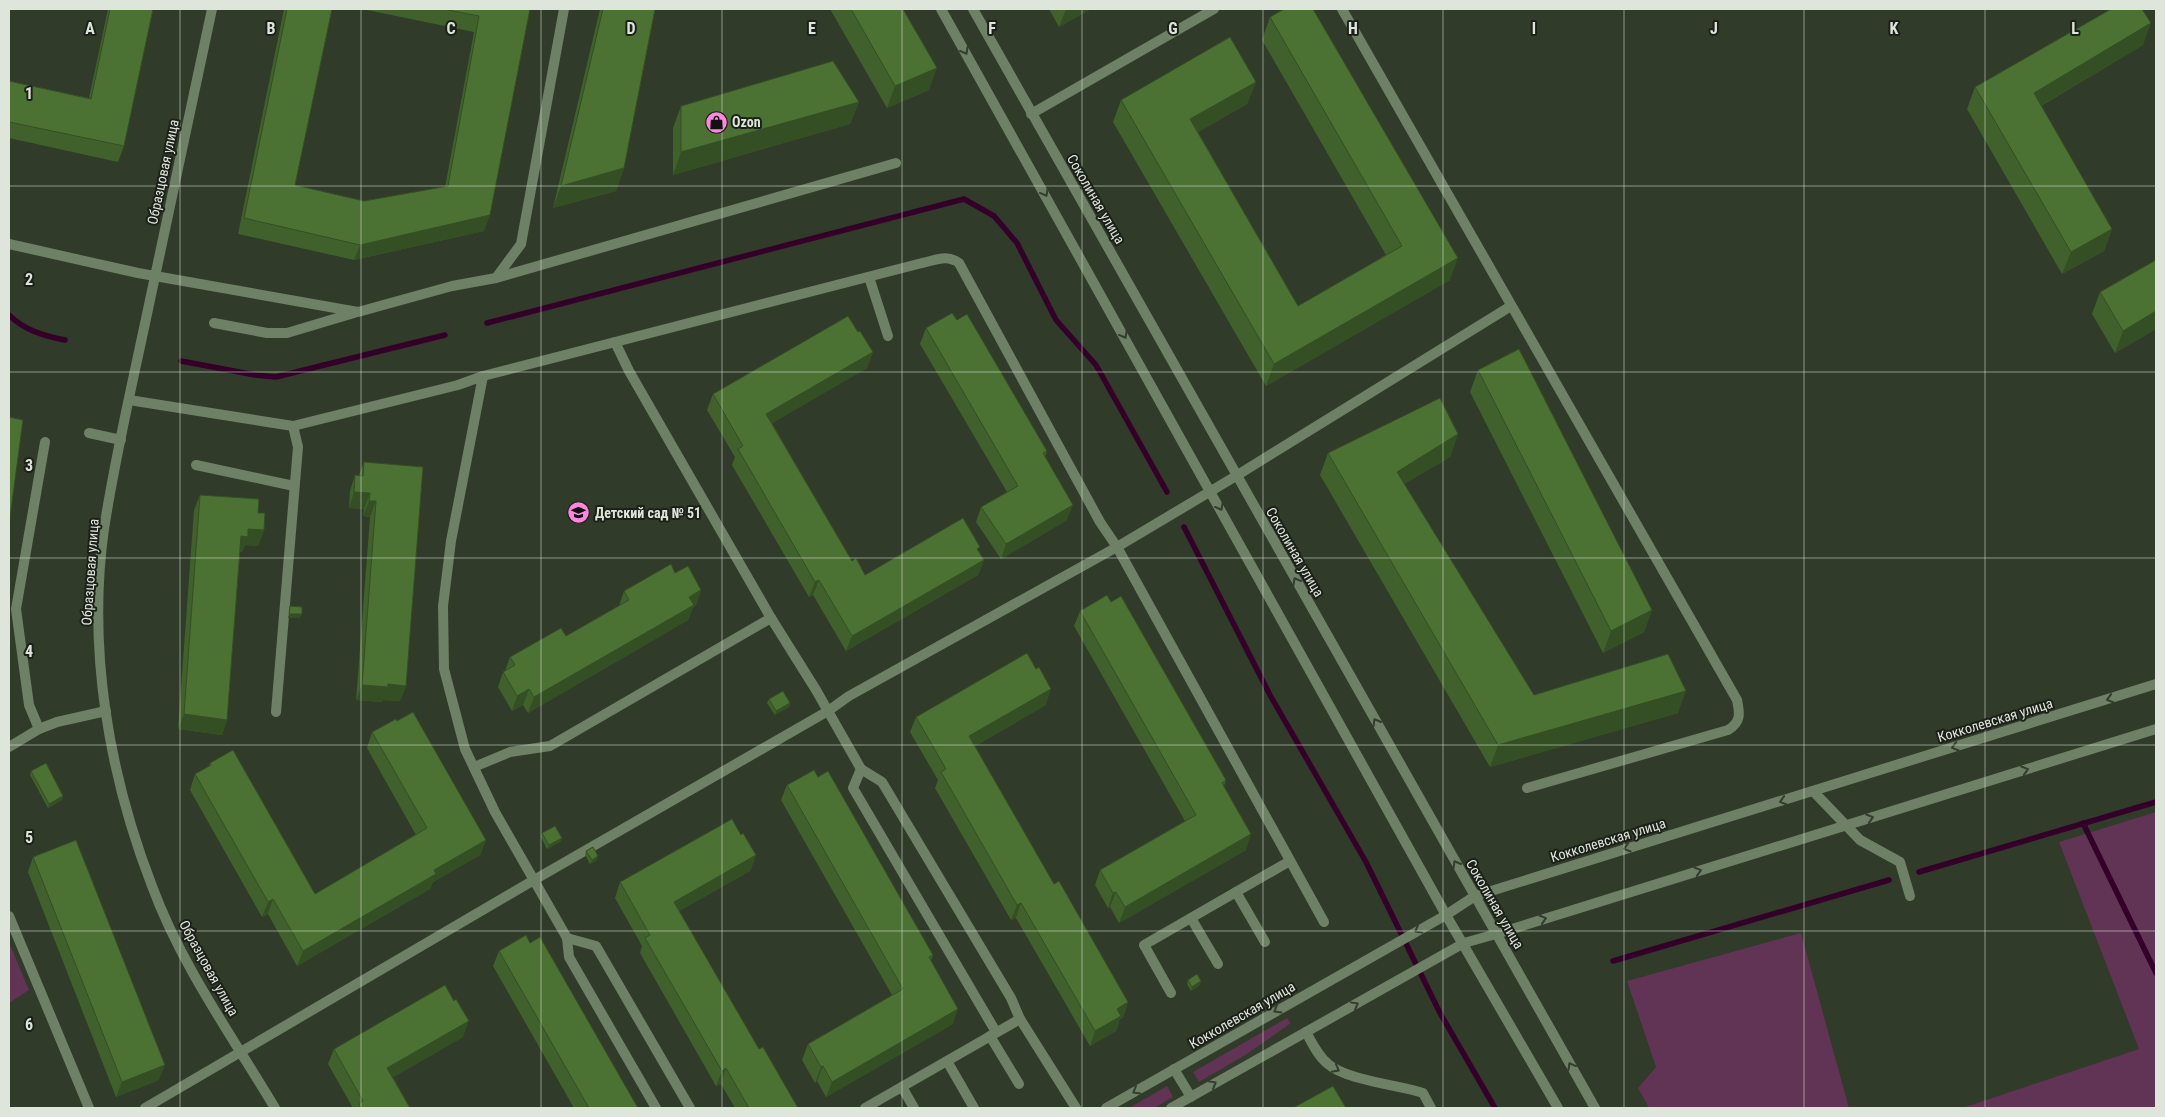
<svg xmlns="http://www.w3.org/2000/svg" width="2165" height="1117" viewBox="0 0 2165 1117" font-family="'Roboto Condensed',sans-serif">
	<style>
		.green { fill: #613354 }
		.lines { fill: none; stroke-linecap: round; stroke-linejoin: round }
		.stream { stroke: #34002a; stroke-width: 5.5 }
		.service { stroke: #6e8065; stroke-width: 10 }
		.minor { stroke: #6e8065; stroke-width: 10 }
		.wall { fill: #40612c }
		.shaded-wall { fill: #344f24 }
		.building { fill: #4b7133; stroke: #344f24 }
		.oneway { stroke: #343d2f }
		.grid { fill: none; stroke: #dee5da; stroke-width: 1; stroke-opacity: 0.55 }
		.labels { text-anchor: middle; dominant-baseline: central; stroke-width: 4; stroke-linejoin: round; paint-order: stroke }
		.poi-label { font-size: 14px; font-weight: bold; fill: #dee5da; stroke: #1b2018; text-anchor: start }
		.street-label { font-size: 14px; fill: #dee5da; stroke: #1b2018 }
		.grid-label { font-size: 16px; text-anchor: middle; font-weight: bold; fill: #dee5da; stroke: #1b2018; stroke-width: 4; stroke-linejoin: round; paint-order: stroke }
	</style>
	<rect width="100%" height="100%" fill="#303b29"/>
	<g class="green">
		<path d="M2156,812V1108H1962L2139,1049L2059,842Z"/>
		<path d="M1801,933L1849,1108H1649L1638,1088L1656,1067L1627,981Z"/>
		<path d="M9,942L29,990L9,1003Z"/>
		<path d="M1287,1018L1291,1023L1247,1054L1199,1082L1193,1072Z"/>
		<path d="M1167,1086L1173,1097L1154,1108H1129Z"/>
	</g>
	<g class="lines">
		<g class="stream">
			<path d="M9,315C24,330 44,336 65,340"/>
			<path d="M487,323L964,199L994,216L1017,243L1056,320L1096,365L1167,492"/>
			<path d="M181,361L255,375L276,377L445,335"/>
			<path d="M1184,527L1270,695L1366,862L1440,1013L1495,1108"/>
			<path d="M2083,823L2156,973"/>
			<path d="M1919,872L2156,802"/>
			<path d="M1613,961L1889,880"/>
		</g>
		<g class="service">
			<path d="M1342,9L1737,700C1740,714 1741,722 1728,730L1527,788"/>
			<path d="M1031,114L1214,9"/>
			<path d="M9,244L138,273L358,312L452,286L496,278L896,163"/>
			<path d="M869,277L888,336"/>
			<path d="M496,278L521,244L564,9"/>
			<path d="M214,323L267,333H287L354,313"/>
			<path d="M615,342L629,371L771,618L816,690L861,769L882,782L1011,998L1020,1019L1076,1108"/>
			<path d="M483,376L922,263C936,260 947,254 959,263L1100,522L1117,547L1324,922"/>
			<path d="M129,400L293,426L458,385L483,376L451,541L443,606L444,669L465,749L495,812L567,938L569,957L656,1108"/>
			<path d="M89,433L121,440"/>
			<path d="M196,465L294,486"/>
			<path d="M1236,476L1511,306"/>
			<path d="M276,712L298,447L293,426"/>
			<path d="M39,729L29,705L16,609L45,442"/>
			<path d="M9,747L39,729L57,722L106,711"/>
			<path d="M474,767L510,752L550,746L771,618"/>
			<path d="M861,769L853,788L996,1032"/>
			<path d="M1813,791L1860,840L1900,862L1910,896"/>
			<path d="M1236,892L1265,942"/>
			<path d="M1475,896L2156,684"/>
			<path d="M9,916L89,1108"/>
			<path d="M1191,918L1218,964"/>
			<path d="M1496,934L2156,729"/>
			<path d="M567,938L596,946L690,1108"/>
			<path d="M1171,993L1144,945L1290,861"/>
			<path d="M1306,1032C1312,1043 1318,1056 1328,1064C1346,1080 1398,1085 1423,1093L1431,1108"/>
			<path d="M990,1036L1019,1084"/>
			<path d="M947,1061L974,1108"/>
			<path d="M902,1087L914,1108"/>
			<path d="M145,1108L534,880L828,711L849,696L1117,547L1211,491"/>
			<path d="M865,1108L1020,1019"/>
		</g>
		<g class="minor">
			<path d="M212,9C190,110 169,212 147,314C132,385 115,457 104,529C87,649 109,775 152,886C181,965 232,1036 275,1108"/>
			<path d="M941,9L1446,915L1558,1108"/>
			<path d="M973,9L1595,1108"/>
			<path d="M1211,491L1236,476"/>
			<path d="M1174,1069L1191,1097"/>
			<path d="M1106,1108L1446,915L1475,896"/>
			<path d="M1171,1108L1464,943L1496,934"/>
		</g>
	</g>
	<g class="wall">
		<path d="M108,9H153L124,146L118,162L9,138V81L89,98Z"/>
		<path d="M284,9H332L295,185L364,201L445,187L474,32L362,9H530L484,231L354,260L238,234Z"/>
		<path d="M600,9H655L624,168L616,191L553,208Z"/>
		<path d="M830,9H903L929,90L887,108Z"/>
		<path d="M1049,9H1091L1059,27Z"/>
		<path d="M1270,17L1450,280L1266,386L1113,122L1121,100L1256,82L1247,104L1198,132L1298,306L1386,255L1262,40Z"/>
		<path d="M2143,45L2041,106L2112,229L2104,251L2062,274L1967,109L1975,87Z"/>
		<path d="M859,102L850,124L673,175V128L681,106Z"/>
		<path d="M2156,260V329L2115,353L2092,314L2100,292Z"/>
		<path d="M957,320L1047,451L1045,457L1067,520L1001,559L976,522L981,507L1007,492L920,344L926,328Z"/>
		<path d="M858,332L873,352L867,368L772,423L852,561L865,575L979,551L984,560L978,575L846,651L813,595L809,597L732,465L735,457L707,410L713,394Z"/>
		<path d="M1478,370L1652,610L1644,632L1603,653L1470,392Z"/>
		<path d="M1458,434L1450,457L1404,484L1534,695L1678,713L1490,767L1320,475L1328,453Z"/>
		<path d="M364,462L423,467L406,686L400,701L383,700L382,702L356,700L370,517L363,516L364,509L349,508L350,491L355,475H359Z"/>
		<path d="M200,495L258,513L264,530L258,546L245,545L242,552H240L227,720L222,735L178,729L194,510Z"/>
		<path d="M675,573L701,590L696,605L693,607L688,620L528,713L523,705L512,711L498,687L503,672L505,671L510,657L566,636L619,606L624,591Z"/>
		<path d="M1111,602L1226,780L1224,786L1246,850L1119,923L1110,907L1108,908L1095,885L1100,870L1185,821L1074,626L1080,611Z"/>
		<path d="M769,699L790,703L789,707L775,715L767,703Z"/>
		<path d="M1046,705L975,746L1054,884L1128,1002L1123,1018L1120,1019L1116,1031L1090,1046L1016,918L1011,920L935,788L938,780L910,732L916,717Z"/>
		<path d="M372,732L486,840L480,855L433,882L430,889L297,966L268,914L262,917L190,790L195,774L209,767L210,763L315,894L416,835L367,748Z"/>
		<path d="M31,771L63,796L62,800L48,808L30,775Z"/>
		<path d="M787,785L933,955L931,961L953,1024L826,1097L817,1081L815,1083L802,1060L808,1044L892,995L781,800Z"/>
		<path d="M542,833L562,838L560,842L547,849L541,837Z"/>
		<path d="M741,835L756,855L750,871L679,911L759,1049L798,1108H735L721,1084L716,1086L640,953L642,946L615,898L620,882Z"/>
		<path d="M586,851L597,860L590,864L585,855Z"/>
		<path d="M33,857L159,1080L116,1097L28,872Z"/>
		<path d="M530,943L638,1108H574L493,966L499,951Z"/>
		<path d="M1188,980L1200,985L1191,991L1187,984Z"/>
		<path d="M463,1037L393,1077L410,1108H353L328,1064L334,1049Z"/>
	</g>
	<g class="shaded-wall">
		<path d="M1066,9H1091L1059,27Z"/>
		<path d="M2151,23L2143,45L2025,115L2034,93Z"/>
		<path d="M937,68L929,90L887,108L895,86Z"/>
		<path d="M1256,82L1247,104L1182,141L1190,119Z"/>
		<path d="M859,102L850,124L673,175L681,152Z"/>
		<path d="M624,168L616,191L553,208L561,186Z"/>
		<path d="M490,215L484,231L354,260L360,245Z"/>
		<path d="M2112,229L2104,251L2062,274L2071,252Z"/>
		<path d="M1458,258L1450,280L1266,386L1274,364Z"/>
		<path d="M2156,311V329L2115,353L2123,331Z"/>
		<path d="M873,352L867,368L761,429L766,414Z"/>
		<path d="M1458,434L1450,457L1388,494L1397,472Z"/>
		<path d="M354,492L370,493L364,509L349,508Z"/>
		<path d="M369,501H376L370,517L363,516Z"/>
		<path d="M1073,505L1067,520L1001,559L1006,544Z"/>
		<path d="M248,529L264,530L258,546L245,545L242,552L235,551L241,536Z"/>
		<path d="M984,560L978,575L846,651L852,636Z"/>
		<path d="M819,580L813,595L809,597L815,582Z"/>
		<path d="M701,590L696,605L693,607L688,620L528,713L534,697Z"/>
		<path d="M1652,610L1644,632L1603,653L1611,631Z"/>
		<path d="M289,614H302L300,618H288Z"/>
		<path d="M388,684L406,686L400,701L383,700L382,702L356,700L362,685Z"/>
		<path d="M529,689L523,705L512,711L517,696Z"/>
		<path d="M1051,689L1046,705L964,752L969,736Z"/>
		<path d="M1686,691L1678,713L1490,767L1498,745Z"/>
		<path d="M790,703L789,707L775,715L776,711Z"/>
		<path d="M184,714L227,720L222,735L178,729Z"/>
		<path d="M63,796L62,800L48,808L49,804Z"/>
		<path d="M1251,834L1246,850L1119,923L1125,907Z"/>
		<path d="M562,838L560,842L547,849L549,845Z"/>
		<path d="M486,840L480,855L433,882L430,889L297,966L303,951L434,870Z"/>
		<path d="M756,855L750,871L668,917L674,902Z"/>
		<path d="M598,856L597,860L590,864L592,860Z"/>
		<path d="M1116,892L1110,907L1108,908L1113,893Z"/>
		<path d="M273,899L268,914L262,917L268,902Z"/>
		<path d="M1021,903L1016,918L1011,920L1017,905Z"/>
		<path d="M1201,981L1200,985L1191,991L1192,987Z"/>
		<path d="M1128,1002L1123,1018L1120,1019L1116,1031L1090,1046L1095,1031L1117,1009Z"/>
		<path d="M958,1009L953,1024L826,1097L832,1082Z"/>
		<path d="M469,1021L463,1037L382,1084L387,1068Z"/>
		<path d="M165,1065L159,1080L116,1097L122,1082Z"/>
		<path d="M823,1066L817,1081L815,1083L821,1067Z"/>
		<path d="M726,1068L721,1084L716,1086L722,1071Z"/>
	</g>
	<g class="building">
		<path d="M110,9H153L124,146L9,122V81L91,99Z"/>
		<path d="M287,9H332L295,185L364,201L448,186L479,16L443,9H530L490,215L360,245L244,218Z"/>
		<path d="M603,9H655L624,168L561,186Z"/>
		<path d="M851,9H903L937,68L895,86Z"/>
		<path d="M1284,9H1313L1458,258L1274,364L1121,100L1230,37L1256,82L1190,119L1298,306L1402,246L1270,17Z"/>
		<path d="M2111,9H2142L2151,23L2034,93L2112,229L2071,252L1975,87Z"/>
		<path d="M833,61L859,102L681,152V106Z"/>
		<path d="M2156,260V311L2123,331L2100,292Z"/>
		<path d="M952,313L957,320L967,314L1047,451L1043,453L1073,505L1006,544L981,507L1018,486L926,328Z"/>
		<path d="M848,316L858,332L860,331L873,352L766,414L852,561L856,558L865,575L963,518L980,547L977,549L984,560L852,636L819,580L815,582L738,449L743,446L713,394Z"/>
		<path d="M1519,349L1652,610L1611,631L1478,370Z"/>
		<path d="M1440,398L1458,434L1397,472L1534,695L1668,654L1686,691L1498,745L1328,453Z"/>
		<path d="M9,417L23,420L9,525Z"/>
		<path d="M364,462L423,467L406,686L388,684V687L362,685L376,501H369L370,493L354,492L355,475L363,476Z"/>
		<path d="M200,495L259,499L258,513H265L264,530L248,529V537L241,536L227,720L184,714Z"/>
		<path d="M671,564L675,573L688,566L701,590L689,597L694,605L534,697L529,689L517,696L503,672L515,665L510,657L561,628L566,636L629,600L624,591Z"/>
		<path d="M1107,595L1111,602L1121,596L1226,780L1222,783L1251,834L1125,907L1116,892L1113,893L1100,870L1196,815L1080,611Z"/>
		<path d="M290,606L302,607V614H289Z"/>
		<path d="M1027,653L1036,669L1039,667L1051,689L969,736L1054,884L1059,881L1128,1002L1117,1009L1121,1016L1095,1031L1021,903L1017,905L941,772L946,769L916,717Z"/>
		<path d="M783,691L790,703L776,711L769,699Z"/>
		<path d="M413,712L486,840L434,870L436,874L303,951L273,899L268,902L195,774L211,765L210,763L233,750L315,894L427,828L372,732L396,719L397,721Z"/>
		<path d="M46,763L63,796L49,804L31,771Z"/>
		<path d="M814,770L818,777L828,771L933,955L929,957L958,1009L832,1082L823,1066L821,1067L808,1044L903,989L787,785Z"/>
		<path d="M732,819L741,835L743,833L756,855L674,902L759,1049L763,1047L798,1108H749L726,1068L722,1071L645,938L650,935L620,882Z"/>
		<path d="M555,826L562,838L549,845L542,833Z"/>
		<path d="M76,840L165,1065L122,1082L33,857Z"/>
		<path d="M593,847L598,856L592,860L586,851Z"/>
		<path d="M526,935L530,943L540,937L638,1108H589L499,951Z"/>
		<path d="M1197,974L1201,981L1192,987L1188,980Z"/>
		<path d="M445,985L454,1001L456,999L469,1021L387,1068L410,1108H361L359,1104L363,1101L334,1049Z"/>
		<path d="M1333,1086L1346,1108H1293Z"/>
	</g>
	<defs><path id="oneway-chevron" d="M-2-3.5L2.5 0L-2 3.5" fill="none" stroke-width="1.6" stroke-linecap="round" stroke-linejoin="round" transform="scale(1.25)"/></defs>
	<g class="oneway">
		<use href="#oneway-chevron" transform="translate(965 51) rotate(61)"/>
		<use href="#oneway-chevron" transform="translate(1045 193) rotate(61)"/>
		<use href="#oneway-chevron" transform="translate(1124 335) rotate(61)"/>
		<use href="#oneway-chevron" transform="translate(1220 507) rotate(61)"/>
		<use href="#oneway-chevron" transform="translate(1296 581) rotate(-120)"/>
		<use href="#oneway-chevron" transform="translate(2110 699) rotate(163)"/>
		<use href="#oneway-chevron" transform="translate(1376 722) rotate(-120)"/>
		<use href="#oneway-chevron" transform="translate(1955 747) rotate(163)"/>
		<use href="#oneway-chevron" transform="translate(2025 770) rotate(-17)"/>
		<use href="#oneway-chevron" transform="translate(1783 801) rotate(163)"/>
		<use href="#oneway-chevron" transform="translate(1870 818) rotate(-17)"/>
		<use href="#oneway-chevron" transform="translate(1627 848) rotate(163)"/>
		<use href="#oneway-chevron" transform="translate(1456 864) rotate(-120)"/>
		<use href="#oneway-chevron" transform="translate(1698 871) rotate(-17)"/>
		<use href="#oneway-chevron" transform="translate(1543 919) rotate(-17)"/>
		<use href="#oneway-chevron" transform="translate(1418 930) rotate(151)"/>
		<use href="#oneway-chevron" transform="translate(1355 1005) rotate(-29)"/>
		<use href="#oneway-chevron" transform="translate(1277 1010) rotate(150)"/>
		<use href="#oneway-chevron" transform="translate(1571 1066) rotate(-119)"/>
		<use href="#oneway-chevron" transform="translate(1336 1069) rotate(28)"/>
		<use href="#oneway-chevron" transform="translate(1213 1084) rotate(-29)"/>
		<use href="#oneway-chevron" transform="translate(1136 1091) rotate(150)"/>
	</g>
	<path class="grid" d="M180,9V1108M361,9V1108M541,9V1108M722,9V1108M902,9V1108M1082,9V1108M1263,9V1108M1443,9V1108M1624,9V1108M1804,9V1108M1985,9V1108M9,186H2156M9,372H2156M9,558H2156M9,745H2156M9,931H2156"/>
	<defs>
		<symbol id="shop-disc" viewBox="-11 -11 22 22"><circle r="9.5" fill="#ff85de" stroke="#1b2018"/><path d="M-5-2.5h2.3a2.7 3.5 0 0 1 5.4 0H5L5.5 6h-11ZM-1.5-2.5h3a1.5 2.3 0 0 0-3 0Z" fill="#111"/></symbol>
		<symbol id="school-disc" viewBox="-11 -11 22 22"><circle r="9.5" fill="#ff85de" stroke="#1b2018"/><path d="M0-5L7-2L0 1L-7-2ZM-4 1L0 2.5L4 1V4Q0 6-4 4Z" fill="#111"/></symbol>
	</defs>
	<g fill-rule="evenodd">
		<use href="#shop-disc" x="704" y="110" width="25" height="25"/>
		<use href="#school-disc" x="566" y="500" width="25" height="25"/>
	</g>
	<g class="labels">
		<g class="poi-label">
			<text x="732" y="122">Ozon</text>
			<text x="595" y="513">Детский сад № 51</text>
		</g>
		<g class="street-label">
			<text transform="translate(163 172) rotate(-78)">Образцовая улица</text>
			<text transform="translate(1096 199) rotate(60)">Соколиная улица</text>
			<text transform="translate(1295 552) rotate(60)">Соколиная улица</text>
			<text transform="translate(90 572) rotate(-86)">Образцовая улица</text>
			<text transform="translate(1995 720) rotate(-17)">Кокколевская улица</text>
			<text transform="translate(1608 840) rotate(-17)">Кокколевская улица</text>
			<text transform="translate(1495 904) rotate(60)">Соколиная улица</text>
			<text transform="translate(209 968) rotate(61)">Образцовая улица</text>
			<text transform="translate(1242 1015) rotate(-30)">Кокколевская улица</text>
		</g>
	</g>
	<g class="grid-label">
		<text x="90" y="34">A</text>
		<text x="271" y="34">B</text>
		<text x="451" y="34">C</text>
		<text x="631" y="34">D</text>
		<text x="812" y="34">E</text>
		<text x="992" y="34">F</text>
		<text x="1173" y="34">G</text>
		<text x="1353" y="34">H</text>
		<text x="1534" y="34">I</text>
		<text x="1714" y="34">J</text>
		<text x="1894" y="34">K</text>
		<text x="2075" y="34">L</text>
		<text x="29" y="99">1</text>
		<text x="29" y="285">2</text>
		<text x="29" y="471">3</text>
		<text x="29" y="657">4</text>
		<text x="29" y="843">5</text>
		<text x="29" y="1030">6</text>
	</g>
	<rect width="2165" height="1117" fill="none" stroke="#dee5da" stroke-width="20"/>
</svg>
